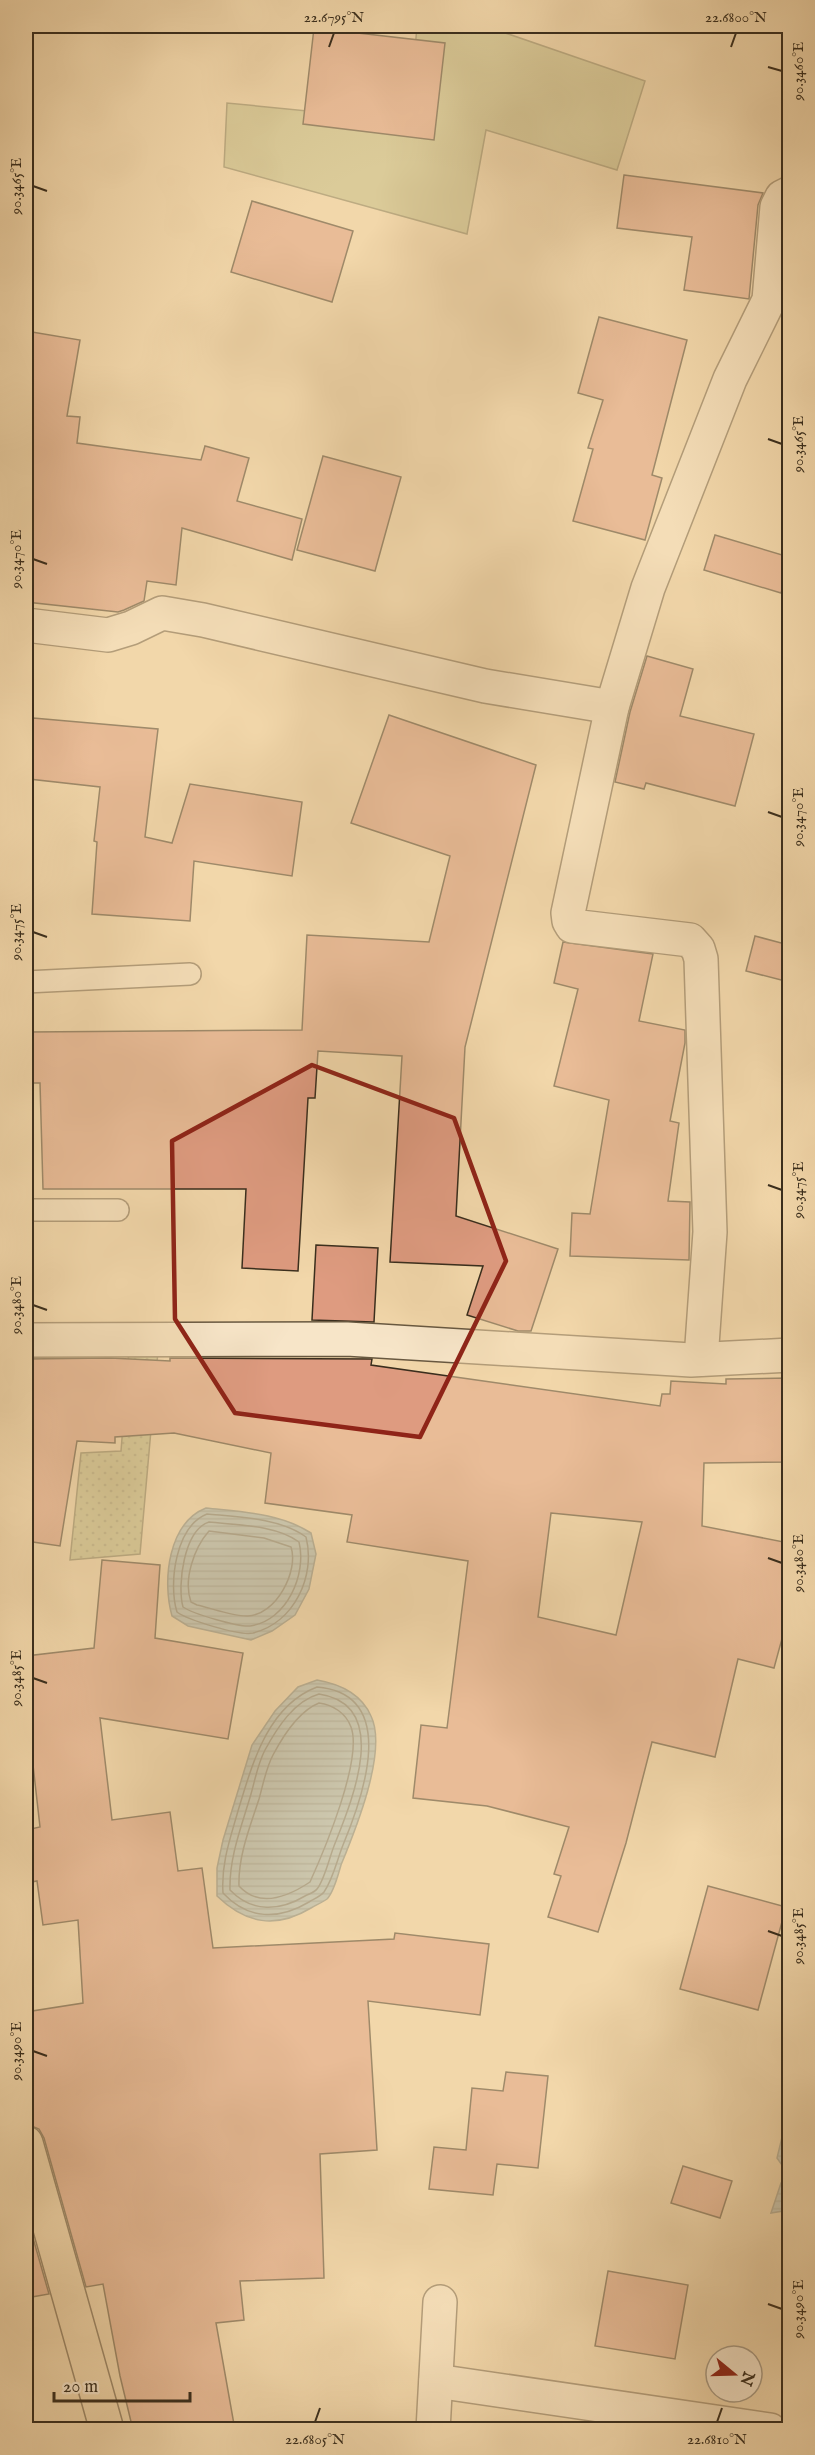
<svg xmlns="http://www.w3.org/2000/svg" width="815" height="2455" viewBox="0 0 815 2455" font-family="'IM FELL English',serif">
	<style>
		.grass { fill: url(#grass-dots); stroke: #7c7652; stroke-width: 1.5 }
		.park { fill: #bebd86; stroke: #7c7652; stroke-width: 1.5 }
		.water { fill: url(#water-rules); stroke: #788078; stroke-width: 1.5 }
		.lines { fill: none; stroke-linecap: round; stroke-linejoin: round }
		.shore { stroke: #6e7269; stroke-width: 1.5 }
		.building { fill: #de9b80; stroke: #3a2e1d; stroke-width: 1.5; fill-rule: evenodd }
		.service-casing { stroke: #685840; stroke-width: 24 }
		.minor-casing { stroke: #685840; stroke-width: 36 }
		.trunk-casing { stroke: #3a2e1d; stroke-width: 36 }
		.service { stroke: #f7e5c8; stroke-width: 21 }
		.minor { stroke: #f7e5c8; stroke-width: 33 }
		.trunk { stroke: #f2d7aa; stroke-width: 33 }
		.marked { fill: none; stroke: #8f2418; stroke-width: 4.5; stroke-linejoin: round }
		.ticks { fill: none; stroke: #3a2e1d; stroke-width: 2 }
		.neatline { fill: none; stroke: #3a2e1d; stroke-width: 2 }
		.ticks-label { font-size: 15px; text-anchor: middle; fill: #3a2e1d }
	</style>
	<defs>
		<pattern id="grass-dots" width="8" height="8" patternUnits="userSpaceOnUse" patternTransform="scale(1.5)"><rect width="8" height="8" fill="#bebd86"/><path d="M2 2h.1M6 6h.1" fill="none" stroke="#9b9a6d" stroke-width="1.8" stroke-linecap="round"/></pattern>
		<pattern id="water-rules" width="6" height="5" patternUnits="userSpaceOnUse" patternTransform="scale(1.5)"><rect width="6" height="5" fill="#a1b6b5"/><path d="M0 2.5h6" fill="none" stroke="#849493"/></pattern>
	</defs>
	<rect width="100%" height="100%" fill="#f2d7aa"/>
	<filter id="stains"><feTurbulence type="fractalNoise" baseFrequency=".00333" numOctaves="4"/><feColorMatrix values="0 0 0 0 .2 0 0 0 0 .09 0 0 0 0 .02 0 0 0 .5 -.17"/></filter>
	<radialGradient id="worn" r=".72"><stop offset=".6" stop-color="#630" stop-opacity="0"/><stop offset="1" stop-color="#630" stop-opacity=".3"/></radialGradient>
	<path class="grass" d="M129,1349L158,1351L140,1554L70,1560L81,1453L121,1451Z"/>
	<path class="park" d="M417,26H485L645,81L617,170L486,130L467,234L224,167L227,103L409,121Z"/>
	<g class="water">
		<path d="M206,1508C242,1512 280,1513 311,1533L316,1554L309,1589L295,1615L272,1631L251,1640L188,1626L172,1616C162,1581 168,1523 206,1508Z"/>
		<path d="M317,1680C340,1684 361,1693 371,1716C388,1751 355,1831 341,1865C338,1875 334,1892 327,1899C323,1902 316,1905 311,1908C276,1929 246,1924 217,1896V1868L223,1840L252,1745L275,1711L298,1687Z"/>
		<path d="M789,2131V2200L786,2197L783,2211L771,2213L781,2183L787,2172L777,2158L783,2133Z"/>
	</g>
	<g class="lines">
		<g class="shore">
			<path d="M207,1514C239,1517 280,1518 306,1537C316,1576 294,1623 253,1633C239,1636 188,1620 177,1612C168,1583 176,1526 207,1514Z"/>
			<path d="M209,1522C237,1525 276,1525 299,1542C307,1574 287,1621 250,1626C238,1627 193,1614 183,1607C177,1585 184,1530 209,1522Z"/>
			<path d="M209,1531L264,1538L291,1547C299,1571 276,1615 248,1616C235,1617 211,1608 197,1605L191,1602C183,1580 194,1548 209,1531Z"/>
			<path d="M317,1687C400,1694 363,1797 343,1845C337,1860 333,1879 324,1892C321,1896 314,1899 309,1902C279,1920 248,1920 223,1893C221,1864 230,1839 238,1811C252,1765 267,1706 317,1687Z"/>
			<path d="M319,1694C393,1705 351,1803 334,1846C330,1856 324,1881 317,1889C315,1892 309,1894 305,1896C280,1911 252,1913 230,1890C229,1857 242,1825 251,1794C255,1780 258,1763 265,1750C277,1728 294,1701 319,1694Z"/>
			<path d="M319,1703C333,1705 346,1713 351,1727C363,1759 324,1851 310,1882C289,1896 260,1909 239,1886C238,1856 250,1827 259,1799C263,1785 266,1768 273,1755C283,1736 299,1711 319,1703Z"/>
		</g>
	</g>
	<g class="building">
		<path d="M314,28L445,43L434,140L303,124Z"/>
		<path d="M624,175L763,193L758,205L749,299L684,290L692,237L617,228Z"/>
		<path d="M252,201L353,231L332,302L231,272Z"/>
		<path d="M599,317L687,340L652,475L662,478L645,540L573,521L593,449L588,448L603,400L578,393Z"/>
		<path d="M26,331L80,340L67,416L80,417L77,443L201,460L205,446L249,458L237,501L302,519L292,560L182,528L176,585L147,581L144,601L124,610L118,612L26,602Z"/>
		<path d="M323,456L401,477L375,571L297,550Z"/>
		<path d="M715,535L789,557V565L781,593L704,570Z"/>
		<path d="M647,656L693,669L680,716L754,734L735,806L646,783L644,789L615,782L630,712Z"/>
		<path d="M389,715L536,765L465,1047L456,1216L558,1249L531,1331H518L467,1315L483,1266L390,1262L402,1056L318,1051L315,1098H308L298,1271L242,1268L246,1189H43L40,1083H28V1032L302,1030L307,935L429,942L450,856L351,823Z"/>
		<path d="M33,718L158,729L145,837L172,843L190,784L302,802L292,876L194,861L190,921L92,914L97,842L94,841L100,787L29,779Z"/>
		<path d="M755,936L789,945V982L746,971Z"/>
		<path d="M563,942L653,954L639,1021L685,1030V1043L670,1121L679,1123L668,1201L690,1202L689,1260L570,1256L572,1213L590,1214L609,1100L554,1086L578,989L554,983Z"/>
		<path d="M316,1245L378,1248L374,1322L312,1320Z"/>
		<path d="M110,1358L170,1361V1358L372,1359L371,1365L660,1406L662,1394H670L671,1381L726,1384V1379L789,1378V1462L704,1463L702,1526L789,1543V1613L774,1668L738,1659L715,1757L652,1742L626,1843L598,1932L548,1917L561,1876L554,1874L569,1827L487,1806L413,1798L421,1725L447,1728L468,1561L347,1542L352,1515L265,1503L271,1453L174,1433L115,1437V1443L77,1441L60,1546L26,1541V1359ZM551,1513L642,1522L616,1635L538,1617Z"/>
		<path d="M102,1560L160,1565L155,1638L243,1653L228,1739L100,1718L112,1820L170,1812L178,1871L202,1868L213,1948L394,1939L395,1933L489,1944L480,2015L368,2001L377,2150L320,2154L324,2278L240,2281L244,2320L216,2323L235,2430H133L120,2376L103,2284L86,2287L44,2138L39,2129L29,2125L26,2102V2012L83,2003L78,1920L43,1925L37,1881L26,1883V1830L40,1827L26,1703V1656L94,1648Z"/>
		<path d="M708,1886L786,1907L758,2010L680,1989Z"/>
		<path d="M506,2072L548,2076L538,2168L497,2164L493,2195L429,2189L434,2147L466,2150L472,2088L503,2091Z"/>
		<path d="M683,2166L732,2181L720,2218L671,2203Z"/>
		<path d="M33,2238L49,2294L26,2298V2239Z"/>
		<path d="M608,2271L688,2285L675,2359L595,2346Z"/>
	</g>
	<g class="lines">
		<defs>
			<g id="service">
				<path d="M26,982L190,974"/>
				<path d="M26,1210H118"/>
			</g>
			<g id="minor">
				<path d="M26,625L108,635L131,628L162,613L203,620L485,686L612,707"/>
				<path d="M26,1340L347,1339L691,1360L790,1355"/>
				<path d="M701,1359L710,1232L701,959L698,949L690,940L572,926L569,921L568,913L612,707L648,588L730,379L769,300L777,207L782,197L790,193"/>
				<path d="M436,2381L770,2430"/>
				<path d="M433,2430L440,2302"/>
			</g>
			<path id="trunk" d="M26,2143L107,2430"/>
		</defs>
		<use href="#service" class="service-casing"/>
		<use href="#minor" class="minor-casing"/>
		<use href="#trunk" class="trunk-casing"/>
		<use href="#service" class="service"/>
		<use href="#minor" class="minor"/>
		<use href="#trunk" class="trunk"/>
	</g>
	<path d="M0 0H815V2455H0ZM312,1065L454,1118L506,1261L420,1437L235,1413L175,1319L172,1141Z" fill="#f2d7aa" fill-opacity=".55" fill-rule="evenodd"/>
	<path class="marked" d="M312,1065L454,1118L506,1261L420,1437L235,1413L175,1319L172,1141Z"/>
	<path class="ticks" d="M329,47L334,33M731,47L736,33M768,67L782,71M33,186L47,191M768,439L782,444M33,559L47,564M768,812L782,817M33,932L47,937M768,1185L782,1190M33,1305L47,1310M768,1558L782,1563M33,1678L47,1683M768,1931L782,1936M33,2051L47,2056M768,2304L782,2309M315,2422L320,2408M717,2422L722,2408"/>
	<rect width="815" height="2455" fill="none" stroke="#f2d7aa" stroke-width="66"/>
	<g transform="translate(734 2374) rotate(109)"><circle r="28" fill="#f7e5c8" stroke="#ab9c84" stroke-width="1.5"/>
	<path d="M0-4.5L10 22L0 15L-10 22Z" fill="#8f2418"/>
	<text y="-9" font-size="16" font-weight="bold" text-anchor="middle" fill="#3a2e1d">N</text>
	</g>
	<path d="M54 2392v9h136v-9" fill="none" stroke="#3a2e1d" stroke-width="3"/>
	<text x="63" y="2392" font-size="18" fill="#3a2e1d" stroke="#f7e5c8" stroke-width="4.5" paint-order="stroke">20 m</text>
	<rect x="33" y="33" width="749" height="2389" class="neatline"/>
	<g class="ticks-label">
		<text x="334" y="22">22.6795°N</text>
		<text x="736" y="22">22.6800°N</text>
		<text transform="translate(798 71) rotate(-90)" y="5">90.3460°E</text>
		<text transform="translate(16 186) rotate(-90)" y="5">90.3465°E</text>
		<text transform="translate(798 444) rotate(-90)" y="5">90.3465°E</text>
		<text transform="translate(16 559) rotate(-90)" y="5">90.3470°E</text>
		<text transform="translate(798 817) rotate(-90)" y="5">90.3470°E</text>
		<text transform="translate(16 932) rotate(-90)" y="5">90.3475°E</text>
		<text transform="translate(798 1190) rotate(-90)" y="5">90.3475°E</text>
		<text transform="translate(16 1305) rotate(-90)" y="5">90.3480°E</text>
		<text transform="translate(798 1563) rotate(-90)" y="5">90.3480°E</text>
		<text transform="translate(16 1678) rotate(-90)" y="5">90.3485°E</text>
		<text transform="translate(798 1936) rotate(-90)" y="5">90.3485°E</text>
		<text transform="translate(16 2051) rotate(-90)" y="5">90.3490°E</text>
		<text transform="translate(798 2309) rotate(-90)" y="5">90.3490°E</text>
		<text x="315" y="2444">22.6805°N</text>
		<text x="717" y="2444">22.6810°N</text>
	</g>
	<rect width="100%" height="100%" filter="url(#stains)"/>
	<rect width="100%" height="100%" fill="url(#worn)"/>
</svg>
